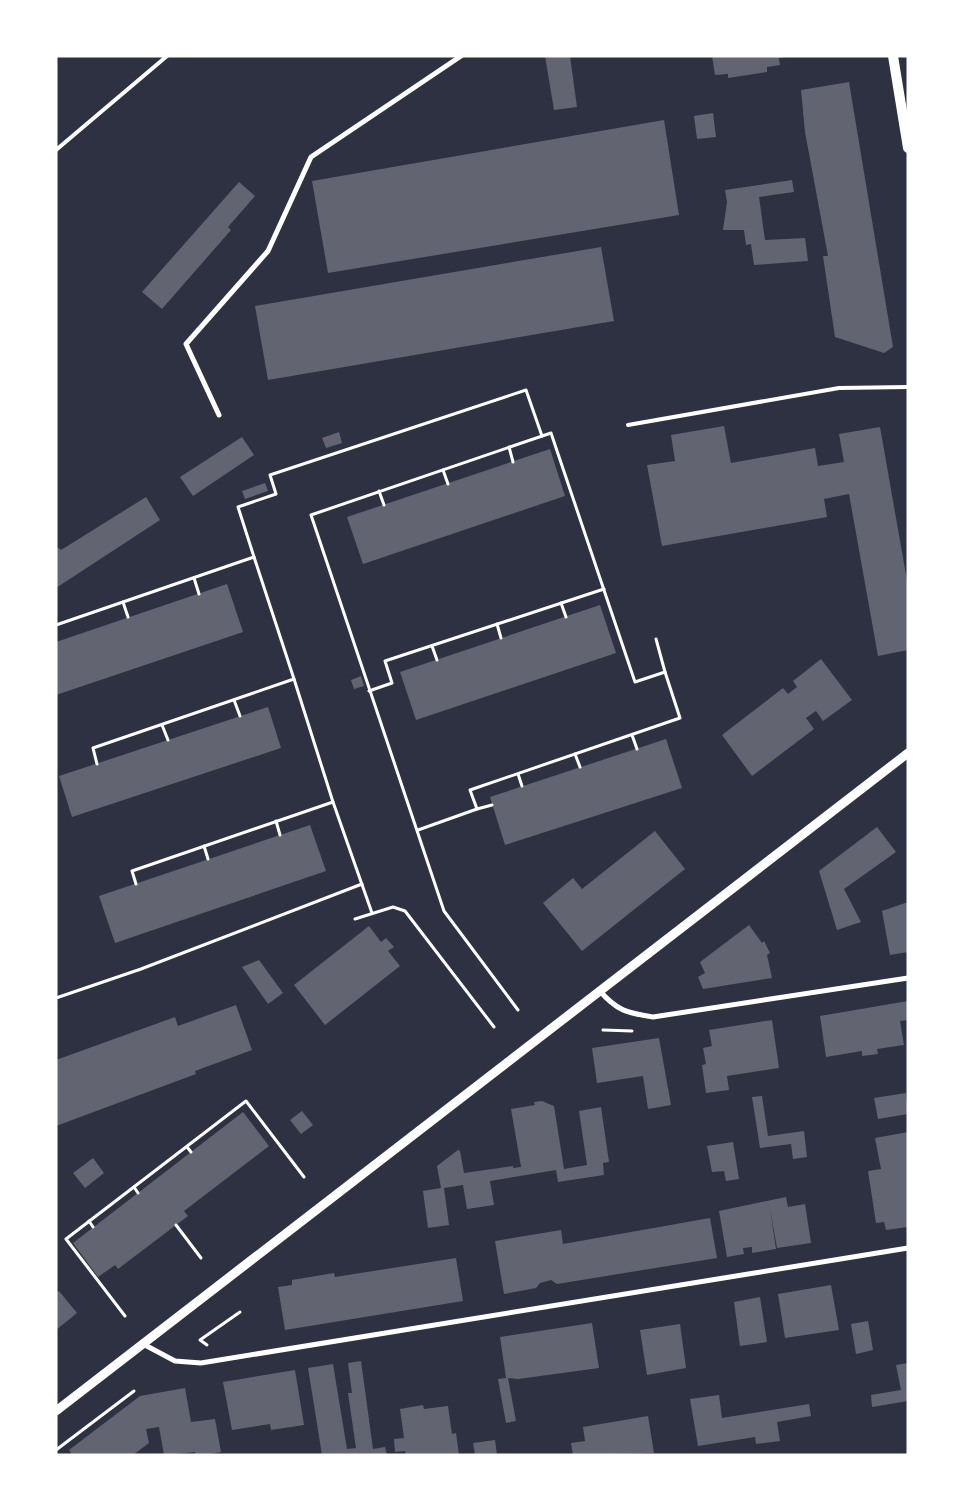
<svg xmlns="http://www.w3.org/2000/svg" width="964" height="1511" viewBox="0 0 964 1511" font-family="'Sofia Sans Condensed',sans-serif">
	<style>
		.building { fill: #626471 }
		.lines { fill: none; stroke-linecap: round; stroke-linejoin: round }
		.path { stroke: #fff; stroke-width: 3 }
		.service { stroke: #fff; stroke-width: 4 }
		.minor { stroke: #fff; stroke-width: 5 }
		.tertiary { stroke: #fff; stroke-width: 9 }
		.secondary { stroke: #fff; stroke-width: 10 }
	</style>
	<rect width="100%" height="100%" fill="#2d3142"/>
	<g class="building">
		<path d="M545,56H570L577,107L554,110Z"/>
		<path d="M712,56H785V57L779,58L780,65L767,67V72L728,78V74L715,75Z"/>
		<path d="M849,82L893,347L884,353L835,337L823,256H828L805,132L801,90Z"/>
		<path d="M713,113L716,137L697,139L694,116Z"/>
		<path d="M664,120L679,215L328,273L312,181Z"/>
		<path d="M792,180L794,192L759,197L765,240L805,238L808,261L754,265L751,244L746,245L744,230H723L727,202L725,190Z"/>
		<path d="M239,182L255,196L228,227L231,230L162,309L142,292Z"/>
		<path d="M601,247L614,321L268,380L255,306Z"/>
		<path d="M724,426L731,463L815,448L818,466L844,462L839,434L880,427L908,586V650L878,656L849,494L824,499L827,517L662,546L647,465L675,461L671,435Z"/>
		<path d="M339,432L342,443L326,448L322,438Z"/>
		<path d="M242,437L254,455L193,496L180,477Z"/>
		<path d="M550,449L565,496L363,564L347,517Z"/>
		<path d="M265,483L268,491L245,499L242,491Z"/>
		<path d="M146,497L160,520L56,588V546L61,550Z"/>
		<path d="M227,584L243,632L56,695V642Z"/>
		<path d="M600,605L616,653L416,720L400,672Z"/>
		<path d="M821,659L852,700L823,721L816,711L806,718L814,729L752,776L722,735L783,688L788,694L797,687L793,681Z"/>
		<path d="M361,676L364,686L354,689L351,680Z"/>
		<path d="M268,707L281,748L72,817L59,776Z"/>
		<path d="M666,739L682,788L505,845L490,797Z"/>
		<path d="M310,825L326,871L115,943L99,896Z"/>
		<path d="M877,827L896,852L844,889L861,922L837,930L819,871Z"/>
		<path d="M655,831L685,869L582,951L543,903L573,878L582,889Z"/>
		<path d="M908,902V952L890,955L882,911Z"/>
		<path d="M749,925L762,943L764,941L770,953L767,955L772,978L703,989L698,977L705,973L700,962Z"/>
		<path d="M369,926L381,942L386,938L394,947L388,951L400,966L325,1025L294,985Z"/>
		<path d="M259,960L283,993L268,1004L242,967Z"/>
		<path d="M908,1001V1020L900,1021L904,1045L877,1049L878,1054L862,1056V1051L826,1057L820,1016Z"/>
		<path d="M236,1005L252,1050L195,1071L196,1074L56,1126V1060L175,1017L178,1026Z"/>
		<path d="M772,1020L779,1068L727,1076L729,1090L706,1093L702,1065L706,1064L703,1048L712,1046L709,1030Z"/>
		<path d="M659,1038L671,1105L648,1109L643,1076L597,1083L592,1048Z"/>
		<path d="M906,1093L908,1114L878,1119L874,1098Z"/>
		<path d="M762,1096L768,1136L804,1131L807,1157L793,1159L791,1144L760,1148L752,1097Z"/>
		<path d="M542,1101L554,1106L564,1169L587,1165L579,1111L601,1107L609,1162L603,1163L604,1175L558,1182L556,1170L490,1181L494,1205L467,1209L463,1185L444,1188L449,1225L428,1228L423,1191L441,1188L437,1166L458,1150L460,1151L464,1173L513,1166V1168L521,1167L511,1109L535,1105L534,1102Z"/>
		<path d="M302,1111L313,1125L301,1134L290,1120Z"/>
		<path d="M243,1112L269,1146L184,1211L188,1216L176,1225L118,1269L115,1265L98,1277L73,1243Z"/>
		<path d="M908,1132V1227L886,1230L884,1222L876,1223L868,1171L881,1169L875,1138Z"/>
		<path d="M733,1142L739,1179L726,1181L724,1171L712,1172L707,1146Z"/>
		<path d="M93,1158L104,1173L85,1188L73,1173Z"/>
		<path d="M786,1197L788,1207L805,1204L811,1243L777,1248L770,1209L776,1249L752,1253V1247L743,1248L744,1254L727,1257L719,1211Z"/>
		<path d="M710,1218L717,1258L557,1284L551,1280L540,1283L536,1288L504,1294L495,1241L561,1230L563,1244Z"/>
		<path d="M456,1258L463,1301L285,1330L278,1287L292,1285V1280L334,1273L335,1277Z"/>
		<path d="M831,1285L839,1330L785,1338L778,1294Z"/>
		<path d="M59,1291L77,1313L56,1330V1293Z"/>
		<path d="M760,1297L767,1342L740,1346L734,1302Z"/>
		<path d="M868,1321L873,1350L856,1354L851,1324Z"/>
		<path d="M592,1323L599,1368L518,1379L508,1378L516,1421L506,1423L498,1379L506,1378L500,1337Z"/>
		<path d="M680,1324L686,1368L647,1375L640,1330Z"/>
		<path d="M361,1361L373,1449L385,1447L387,1455H322L308,1368L333,1364L347,1449L356,1448L348,1393H352L348,1363Z"/>
		<path d="M908,1363V1401L872,1407L871,1395L901,1390L896,1365Z"/>
		<path d="M295,1370L304,1425L271,1430L270,1424L232,1430L223,1382Z"/>
		<path d="M185,1388L191,1422L215,1419L221,1452L203,1455H196L195,1452L164,1455L159,1427L146,1429L149,1443L133,1455H72L69,1450L140,1396Z"/>
		<path d="M719,1395L722,1418L809,1404L811,1416L777,1422L780,1441L756,1444L755,1437L698,1446L690,1399Z"/>
		<path d="M423,1405L424,1409L448,1406L452,1434L456,1433L459,1455H406L405,1451L395,1452L394,1439L404,1438L400,1409Z"/>
		<path d="M648,1416L654,1453L573,1455L571,1443L585,1441L583,1427Z"/>
		<path d="M495,1440L497,1455H475L473,1443Z"/>
	</g>
	<g class="lines">
		<g class="path">
			<path d="M509,447L513,462"/>
			<path d="M443,470L448,484"/>
			<path d="M379,491L384,505"/>
			<path d="M254,557L238,507L276,494L270,475L526,390L542,436"/>
			<path d="M194,578L199,594"/>
			<path d="M123,602L128,617"/>
			<path d="M561,603L566,617"/>
			<path d="M497,624L501,638"/>
			<path d="M56,625L254,557L294,679"/>
			<path d="M656,639L665,672"/>
			<path d="M432,646L437,660"/>
			<path d="M369,691L392,683L385,661L604,589"/>
			<path d="M234,700L240,716"/>
			<path d="M162,725L168,740"/>
			<path d="M632,735L637,749"/>
			<path d="M575,754L580,767"/>
			<path d="M97,764L93,748L294,679L333,802"/>
			<path d="M518,774L522,786"/>
			<path d="M477,809L492,805"/>
			<path d="M276,821L280,835"/>
			<path d="M418,830L477,809L470,790L680,718L665,672L635,682L551,433L311,515L444,911L518,1010"/>
			<path d="M204,846L208,859"/>
			<path d="M136,884L132,871L333,802L372,913"/>
			<path d="M355,919L393,907L405,911L494,1027"/>
			<path d="M56,998L141,969L362,884"/>
			<path d="M603,1030L632,1031"/>
			<path d="M187,1147L191,1152"/>
			<path d="M134,1187L138,1193"/>
			<path d="M89,1221L93,1227"/>
			<path d="M176,1225L201,1258"/>
			<path d="M125,1316L66,1239L246,1101L304,1177"/>
			<path d="M207,1345L200,1340L240,1312"/>
			<path d="M56,1450L134,1391"/>
		</g>
		<g class="service">
			<path d="M56,150L167,56"/>
			<path d="M628,425L839,388L908,387"/>
		</g>
		<g class="minor">
			<path d="M219,415L186,344L268,251L311,157L461,56"/>
			<path d="M599,990C617,1011 627,1013 653,1017L908,978"/>
			<path d="M143,1344L175,1361L201,1363L908,1248"/>
		</g>
		<path class="tertiary" d="M56,1411L908,753"/>
		<path class="secondary" d="M893,56L908,148"/>
	</g>
	<rect width="964" height="1511" fill="none" stroke="#ffffff" stroke-width="115"/>
</svg>
